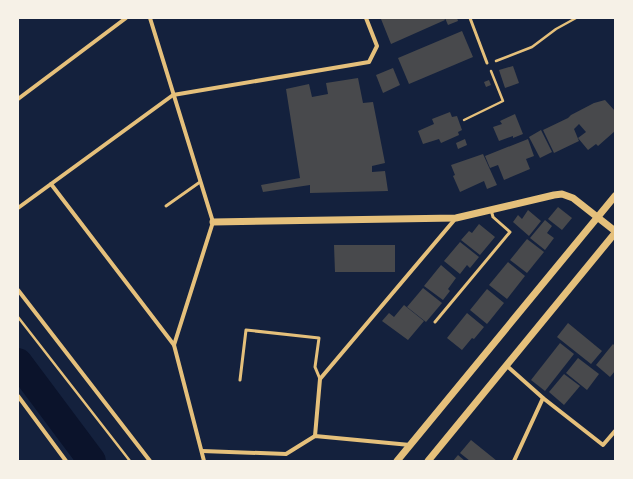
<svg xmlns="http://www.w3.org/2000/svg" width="633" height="479" viewBox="0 0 633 479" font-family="Lato,sans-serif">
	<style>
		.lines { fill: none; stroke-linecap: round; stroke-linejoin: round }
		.river { stroke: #0b132b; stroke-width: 28 }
		.building { fill: #48494c }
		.path { stroke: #e5c07b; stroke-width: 2.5 }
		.service { stroke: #e5c07b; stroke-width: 3 }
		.minor { stroke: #e5c07b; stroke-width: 4 }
		.tertiary { stroke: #e5c07b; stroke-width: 7 }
	</style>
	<rect width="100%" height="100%" fill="#14213d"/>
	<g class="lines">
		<path class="river" d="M18,362L92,461"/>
	</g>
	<g class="building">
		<path d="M384,18H444L445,20L391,44L381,19Z"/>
		<path d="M445,18H457L458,21L448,25Z"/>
		<path d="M462,31L473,57L409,84L398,58Z"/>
		<path d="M513,66L519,83L505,88L499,70Z"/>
		<path d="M393,68L400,85L383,93L376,75Z"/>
		<path d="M358,78L363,103L373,102L385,163L372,166V172L385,171L388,191L310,193V185L263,192L261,185L300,178L286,89L309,84L312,97L328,94L326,83Z"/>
		<path d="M489,80L491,85L486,87L484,82Z"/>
		<path d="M605,100L615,111V131L598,146L596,144L588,150L578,138L586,132L579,124L574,129L579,141L554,153L543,130L568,118L571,115L594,103Z"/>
		<path d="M450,112L452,117L457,116L462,130L458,132L459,135L441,143L439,139L423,144L418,131L434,124L432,119Z"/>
		<path d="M515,114L523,134L513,138V136L499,141L493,127L502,124L500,121Z"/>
		<path d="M541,130L552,152L540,158L529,137Z"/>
		<path d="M465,139L467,145L458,149L456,143Z"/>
		<path d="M528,139L534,156L526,159L530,169L504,180L498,165L490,168L485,156Z"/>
		<path d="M483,154L497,185L487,189L484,181L460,192L453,176L455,175L451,165Z"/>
		<path d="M558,207L572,218L562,230L548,219Z"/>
		<path d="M528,210L541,221L529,236L513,222L518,215L522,219Z"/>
		<path d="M545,220L552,226L547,233L554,238L545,250L530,238Z"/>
		<path d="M479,224L495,237L480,255L461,240L469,231L472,233Z"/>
		<path d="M527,239L544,252L527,273L510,260Z"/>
		<path d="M460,242L479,257L470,268L467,265L460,274L444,261Z"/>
		<path d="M334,245H395V272H335Z"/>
		<path d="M508,262L525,276L507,299L489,285Z"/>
		<path d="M441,265L456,278L448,289L450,291L443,300L424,286Z"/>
		<path d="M423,288L442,303L426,322L407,307Z"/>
		<path d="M487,289L504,303L487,324L470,310Z"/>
		<path d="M404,305L424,321L408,340L382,321L389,313L394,317Z"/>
		<path d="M467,313L484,327L474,339L472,338L462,350L447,338Z"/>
		<path d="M568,323L602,351L591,364L557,337Z"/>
		<path d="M560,343L574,354L545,391L531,380Z"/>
		<path d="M613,344L615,346V371L610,377L596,365Z"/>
		<path d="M578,358L599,374L587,390L566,373Z"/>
		<path d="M564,374L580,386L564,405L549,392Z"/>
		<path d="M471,440L497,461H470L460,453Z"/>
		<path d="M458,455L465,461H453Z"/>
	</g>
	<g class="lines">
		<g class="path">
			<path d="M496,61L532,47L556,29L576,18"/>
			<path d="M464,120L503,101L491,71"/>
			<path d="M18,317L130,461"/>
		</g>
		<g class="service">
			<path d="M470,18L487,63"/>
			<path d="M166,206L200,182"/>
			<path d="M435,322L510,232L493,217L491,210"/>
			<path d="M240,380L246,330L319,338L315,367L320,379"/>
		</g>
		<g class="minor">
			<path d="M150,18L213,222L174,345"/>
			<path d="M18,99L126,18"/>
			<path d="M51,184L174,345L204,461"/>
			<path d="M18,208L173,95L369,62L377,46L366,18"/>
			<path d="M18,290L150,461"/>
			<path d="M507,366L543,398L603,445L615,431"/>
			<path d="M18,396L66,461"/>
			<path d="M315,436L320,379L456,218"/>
			<path d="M202,451L286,454L315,436L410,445"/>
			<path d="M514,461L543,398"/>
		</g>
		<g class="tertiary">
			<path d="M213,222L456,218L554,195L562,194L573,198L615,231"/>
			<path d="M397,461L615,196"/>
			<path d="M428,461L615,233"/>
		</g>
	</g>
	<rect width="633" height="479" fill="none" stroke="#f6f1e7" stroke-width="38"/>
</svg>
